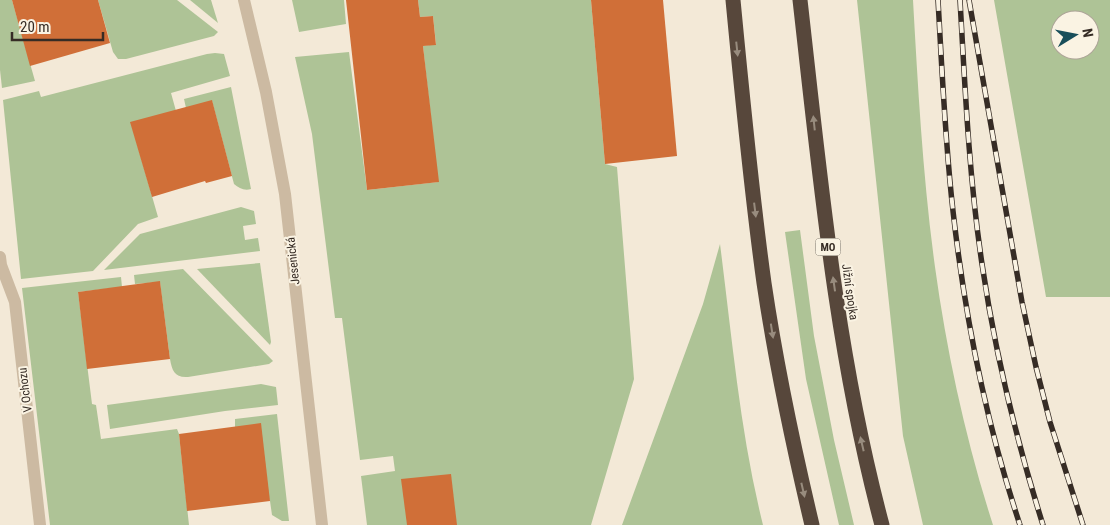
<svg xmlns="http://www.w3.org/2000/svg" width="1110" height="525" viewBox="0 0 1110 525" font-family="'Roboto Condensed',sans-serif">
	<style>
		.green { fill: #aec396; fill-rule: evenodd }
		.building { fill: #d06f38 }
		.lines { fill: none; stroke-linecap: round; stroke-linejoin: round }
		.minor { stroke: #ccbaa2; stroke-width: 12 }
		.highway { stroke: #57473b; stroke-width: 15 }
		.rail-casing { stroke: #362c25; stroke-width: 5.5 }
		.rail { stroke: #faf3e3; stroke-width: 4; stroke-dasharray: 11; stroke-linecap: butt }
		.oneway { fill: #988c7e }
		.labels { text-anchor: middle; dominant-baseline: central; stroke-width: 4; stroke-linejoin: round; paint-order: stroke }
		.shield { fill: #faf3e3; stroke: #71685e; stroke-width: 1 }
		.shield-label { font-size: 11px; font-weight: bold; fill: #362c25 }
		.street-label { font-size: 12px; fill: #362c25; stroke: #faf3e3 }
	</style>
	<rect width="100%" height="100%" fill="#f3e9d7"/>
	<g class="green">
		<path d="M0,0H12L35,81L2,88L0,70Z"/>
		<path d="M98,0H177L218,32L214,36L126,59H118L113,52Z"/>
		<path d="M190,0H211L218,23Z"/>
		<path d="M292,0H344L346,24L299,32Z"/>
		<path d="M418,0H591L605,164L617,167L634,379L591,525H367L361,476L395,471L393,456L360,460L342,318H335L312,134L295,57L349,52L367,190L438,182L423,46L436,44L433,16L420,17Z"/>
		<path d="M857,0H913C918,89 923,179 935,267C947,354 966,441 993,525H923L903,436Z"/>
		<path d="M994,0H1110V297H1046ZM1060,20H1090V50H1060Z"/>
		<path d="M215,53L224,54L230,76L171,93L176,111L131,123L158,217L138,224L93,271L21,279L3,100L39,91L41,97L207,54Z"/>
		<path d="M231,87L251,189C244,191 239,188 234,184L212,101L186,108L184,99Z"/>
		<path d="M241,207L254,211L256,224L243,226L245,240L258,238L260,251L104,270L140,234Z"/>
		<path d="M800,230L814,336L834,440L854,525H839L806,379L785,232Z"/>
		<path d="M720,244C732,337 740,433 763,525H622L703,304Z"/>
		<path d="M260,263L271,342L270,345L197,269Z"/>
		<path d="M183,269L273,361L269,364L188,377C175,378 172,371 170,359L160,282L135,284L134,275Z"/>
		<path d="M121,277L122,287L78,292L92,404L96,405L101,439L177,429L179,434L189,525H50L22,288Z"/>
		<path d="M261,384L276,387L278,405L225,411L110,429L107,405Z"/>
		<path d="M277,414L289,521H282L272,515L270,501L235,427V419Z"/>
	</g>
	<g class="building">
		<path d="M12,0H98L110,43L30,66Z"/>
		<path d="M346,0H418L420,17L433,16L436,45L423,46L439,182L367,190Z"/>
		<path d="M591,0H663L677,156L605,164Z"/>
		<path d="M212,100L232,176L206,183L205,181L152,197L130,122Z"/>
		<path d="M160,281L170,359L87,369L78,292Z"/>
		<path d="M261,423L270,501L187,511L179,434Z"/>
		<path d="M451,474L457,525H407L401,479Z"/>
	</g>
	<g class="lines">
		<g class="minor">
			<path d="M244,0L266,92L285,194L322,525"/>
			<path d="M0,257L1,265L15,302L40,525"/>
		</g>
		<g class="highway">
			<path d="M733,0C742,94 751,189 764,283C776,364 793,445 812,525"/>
			<path d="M800,0C820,176 836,353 882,525"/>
		</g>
		<defs>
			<g id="rail">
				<path d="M938,0C942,70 945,141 953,211C965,318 986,423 1020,525"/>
				<path d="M960,0C965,88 969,177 982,264C995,353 1016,439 1043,525"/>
				<path d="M969,0L1022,302L1036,367L1050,422L1083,525"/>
			</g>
		</defs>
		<use href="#rail" class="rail-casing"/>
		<use href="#rail" class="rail"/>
	</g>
	<defs><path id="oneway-solid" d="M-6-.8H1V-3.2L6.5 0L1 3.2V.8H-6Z" transform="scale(1.25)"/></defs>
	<g class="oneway">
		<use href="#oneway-solid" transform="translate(737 49) rotate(84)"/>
		<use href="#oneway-solid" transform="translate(814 123) rotate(-96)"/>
		<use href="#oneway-solid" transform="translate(755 210) rotate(83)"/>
		<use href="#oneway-solid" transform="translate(834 284) rotate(-98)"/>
		<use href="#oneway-solid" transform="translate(772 331) rotate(81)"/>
		<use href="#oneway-solid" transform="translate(862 444) rotate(-103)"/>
		<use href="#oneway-solid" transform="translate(803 490) rotate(77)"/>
	</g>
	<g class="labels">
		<rect class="shield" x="815.5" y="238.5" width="25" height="17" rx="4"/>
		<g class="shield-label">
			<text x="828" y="247">MO</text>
		</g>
		<g class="street-label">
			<text transform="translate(293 261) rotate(-96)">Jesenická</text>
			<text transform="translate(850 292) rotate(82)">Jižní spojka</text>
			<text transform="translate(25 390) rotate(-97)">V Ochozu</text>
		</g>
	</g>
	<g transform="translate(1075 35) rotate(80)"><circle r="24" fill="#faf3e3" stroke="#aca397"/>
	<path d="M0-4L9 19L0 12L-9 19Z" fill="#184e5a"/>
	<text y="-8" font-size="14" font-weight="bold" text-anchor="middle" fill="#362c25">N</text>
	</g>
	<path d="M12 32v8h91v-8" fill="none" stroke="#362c25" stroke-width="2.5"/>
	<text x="20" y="32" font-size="15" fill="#362c25" stroke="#faf3e3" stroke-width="4" paint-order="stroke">20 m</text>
</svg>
